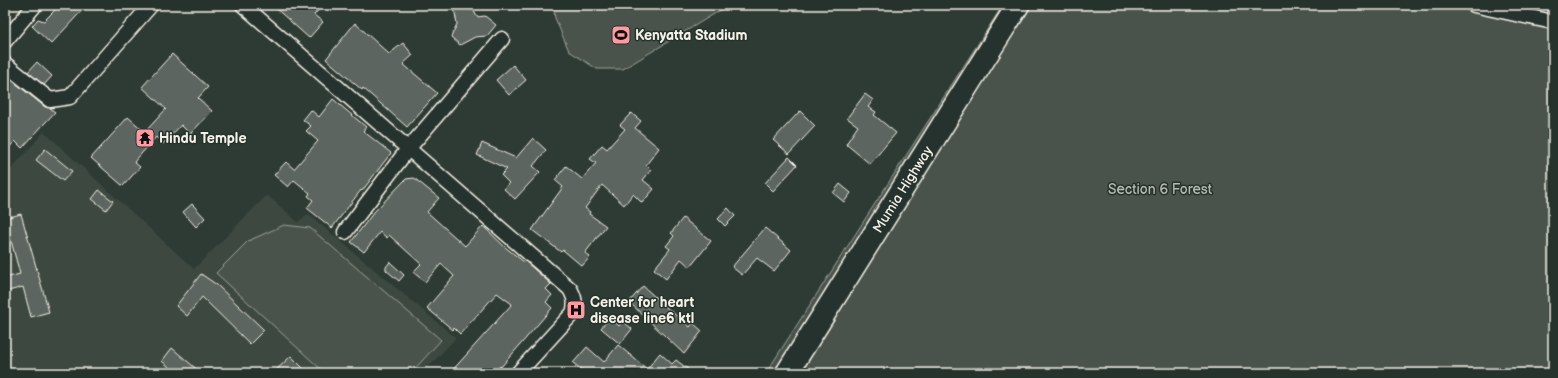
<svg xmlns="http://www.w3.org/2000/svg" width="1558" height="378" viewBox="0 0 1558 378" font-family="'Balsamiq Sans',sans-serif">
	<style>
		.built { fill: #3c4841 }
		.green { fill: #48524c; stroke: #9ea29a }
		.building { fill: #5c655e; stroke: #f4f1e8 }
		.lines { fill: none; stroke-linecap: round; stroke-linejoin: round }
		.street-casing { stroke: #f4f1e8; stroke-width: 17 }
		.highway-casing { stroke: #f4f1e8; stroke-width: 25 }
		.street { stroke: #26332d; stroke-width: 14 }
		.highway { stroke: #26332d; stroke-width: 22 }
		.labels { text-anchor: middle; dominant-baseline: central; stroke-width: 3; stroke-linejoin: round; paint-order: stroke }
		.poi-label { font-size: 14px; font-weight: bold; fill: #f4f1e8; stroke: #26332d; text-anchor: start }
		.street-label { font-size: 14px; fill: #f4f1e8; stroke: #26332d }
		.park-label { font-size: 14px; fill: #b8b9b1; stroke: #26332d }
	</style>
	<rect width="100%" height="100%" fill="#2e3b34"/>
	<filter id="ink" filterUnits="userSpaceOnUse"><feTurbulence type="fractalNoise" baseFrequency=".025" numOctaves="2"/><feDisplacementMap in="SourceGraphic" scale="8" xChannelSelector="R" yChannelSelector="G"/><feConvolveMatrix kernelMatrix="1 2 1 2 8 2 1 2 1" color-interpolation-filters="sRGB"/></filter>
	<g filter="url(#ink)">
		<path class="built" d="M44,132L194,269L267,195L298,222L308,214L456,338L422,373H5V176Z"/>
		<g class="green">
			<path d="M553,5H729L623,69H597L569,51L555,18Z"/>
			<path d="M1003,5H1517L1553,14V373H766Z"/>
			<path d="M284,225L310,228L441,340L411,373H325L216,273L248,241Z"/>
		</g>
		<g class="building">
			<path d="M60,5H87L51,44L32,26L38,19L44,21Z"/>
			<path d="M272,5H323L314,15L323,22L309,38Z"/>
			<path d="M466,5H471L477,17L485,16L496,25L487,36L475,37L460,45L451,37L457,24L454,8Z"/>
			<path d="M355,23L389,54L403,43L413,55L403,64L437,93L407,127L363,88L362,90L326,59Z"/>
			<path d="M172,54L208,87L198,98L212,111L190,134L181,125L163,144L156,137L134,162L140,167L123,186L91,158L128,117L145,132L166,109L142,87Z"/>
			<path d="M37,62L52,76L44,85L28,72Z"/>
			<path d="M513,65L526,80L509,95L496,80Z"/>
			<path d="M9,78L45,107L50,108L55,112L22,148L15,141L5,152V82Z"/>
			<path d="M865,94L873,100L868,107L876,112L874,115L896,133L870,164L846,144L858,126L847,118Z"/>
			<path d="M333,99L366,127L363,131L391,153L362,191L361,190L332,228L307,208L313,200L308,196L310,193L294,180L288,187L274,175L286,162L294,169L318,141L306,131L311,126L303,120L311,110L319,117Z"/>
			<path d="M800,111L815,126L789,154L773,140Z"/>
			<path d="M631,113L641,121L635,128L659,148L646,165L651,170L643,180L654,189L642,203L633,194L624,205L602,185L585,208L590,212L589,214L606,226L585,253L590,257L582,266L563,250L561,252L532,230L563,187L555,180L566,166L582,179L596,163L590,159L602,145L607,149L625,129L620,125Z"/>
			<path d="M533,138L546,150L533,166L540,172L515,199L504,189L509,183L501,175L507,169L477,155L482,143L516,158Z"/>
			<path d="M45,149L72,171L63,181L36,160Z"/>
			<path d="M789,157L797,165L773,191L765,183Z"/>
			<path d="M414,178L439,198L427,212L465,246L483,226L505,247L524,262L525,261L551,284L546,289L552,295L546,302L552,308L501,367L500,366L494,373H450L512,304L497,293L460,334L454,328L453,330L427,308L454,276L441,264L425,282L413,272L421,264L389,235L387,238L380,232L364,252L351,242L374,212L406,179Z"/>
			<path d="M840,184L851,193L844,202L833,193Z"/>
			<path d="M99,190L113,201L106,210L92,199Z"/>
			<path d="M192,204L205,218L196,227L183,212Z"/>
			<path d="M728,208L735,216L725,226L718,219Z"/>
			<path d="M21,214L49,312L31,317L23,287L5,292V278L20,274L5,218Z"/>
			<path d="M683,218L711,241L690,267L681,259L666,279L654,269L670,249L666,246L674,236L671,233Z"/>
			<path d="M765,228L791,250L774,271L757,258L742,275L732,267Z"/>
			<path d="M390,262L404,275L399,281L386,270V267Z"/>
			<path d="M201,274L217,285L264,330L250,344L202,297L187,316L176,306Z"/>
			<path d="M643,286L666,307L690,327L693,323L702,331L684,354L629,302Z"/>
			<path d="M610,317L619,326L623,321L632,329L620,344L601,328Z"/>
			<path d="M618,345L647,369L660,353L672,364L676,360L693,373H605L601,369L598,373H586L573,363L587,347L604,362Z"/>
			<path d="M172,348L201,373H176L162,361Z"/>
			<path d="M291,356L308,373H273Z"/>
		</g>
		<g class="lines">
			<defs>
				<g id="street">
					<path d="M243,5L570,289C575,298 576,303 573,313L518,373"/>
					<path d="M1474,5L1553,22"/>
					<path d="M5,41L35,5"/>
					<path d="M5,64L50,100L70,97L151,5"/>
					<path d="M345,232L408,149L502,39"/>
				</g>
				<g id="highway">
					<path id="s1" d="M787,373L1018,5"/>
				</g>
			</defs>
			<use href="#street" class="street-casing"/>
			<use href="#highway" class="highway-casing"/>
			<use href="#street" class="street"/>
			<use href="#highway" class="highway"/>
		</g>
	</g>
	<defs>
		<symbol id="stadium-square" viewBox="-11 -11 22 22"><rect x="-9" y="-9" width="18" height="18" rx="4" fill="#ff9aa2" stroke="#26332d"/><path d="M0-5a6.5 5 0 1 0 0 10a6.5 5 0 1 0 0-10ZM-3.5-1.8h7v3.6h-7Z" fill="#111"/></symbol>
		<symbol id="temple-square" viewBox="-11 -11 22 22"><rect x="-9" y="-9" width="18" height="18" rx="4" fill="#ff9aa2" stroke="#26332d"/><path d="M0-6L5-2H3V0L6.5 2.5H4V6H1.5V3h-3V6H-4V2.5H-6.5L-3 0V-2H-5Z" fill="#111"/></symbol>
		<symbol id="hospital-square" viewBox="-11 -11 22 22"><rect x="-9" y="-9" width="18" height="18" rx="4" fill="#ff9aa2" stroke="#26332d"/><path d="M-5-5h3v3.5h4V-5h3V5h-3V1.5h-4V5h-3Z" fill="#111"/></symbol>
	</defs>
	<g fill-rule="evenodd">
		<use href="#stadium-square" x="610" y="24" width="22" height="22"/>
		<use href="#temple-square" x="134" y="127" width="22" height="22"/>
		<use href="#hospital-square" x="565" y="299" width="22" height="22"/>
	</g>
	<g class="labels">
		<g class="poi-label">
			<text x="635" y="35">Kenyatta Stadium</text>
			<text x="159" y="138">Hindu Temple</text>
			<text x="590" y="302">Center for heart<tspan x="590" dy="16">disease line6 ktl</tspan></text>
		</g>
		<g class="street-label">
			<text stroke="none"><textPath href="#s1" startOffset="217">Mumia Highway</textPath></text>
		</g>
		<g class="park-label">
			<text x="1160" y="189">Section 6 Forest</text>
		</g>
	</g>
	<rect width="1558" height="378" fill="none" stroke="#26332d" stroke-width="20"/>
	<rect x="10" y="10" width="1538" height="358" fill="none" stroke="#f4f1e8" stroke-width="1.5" filter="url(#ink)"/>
</svg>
